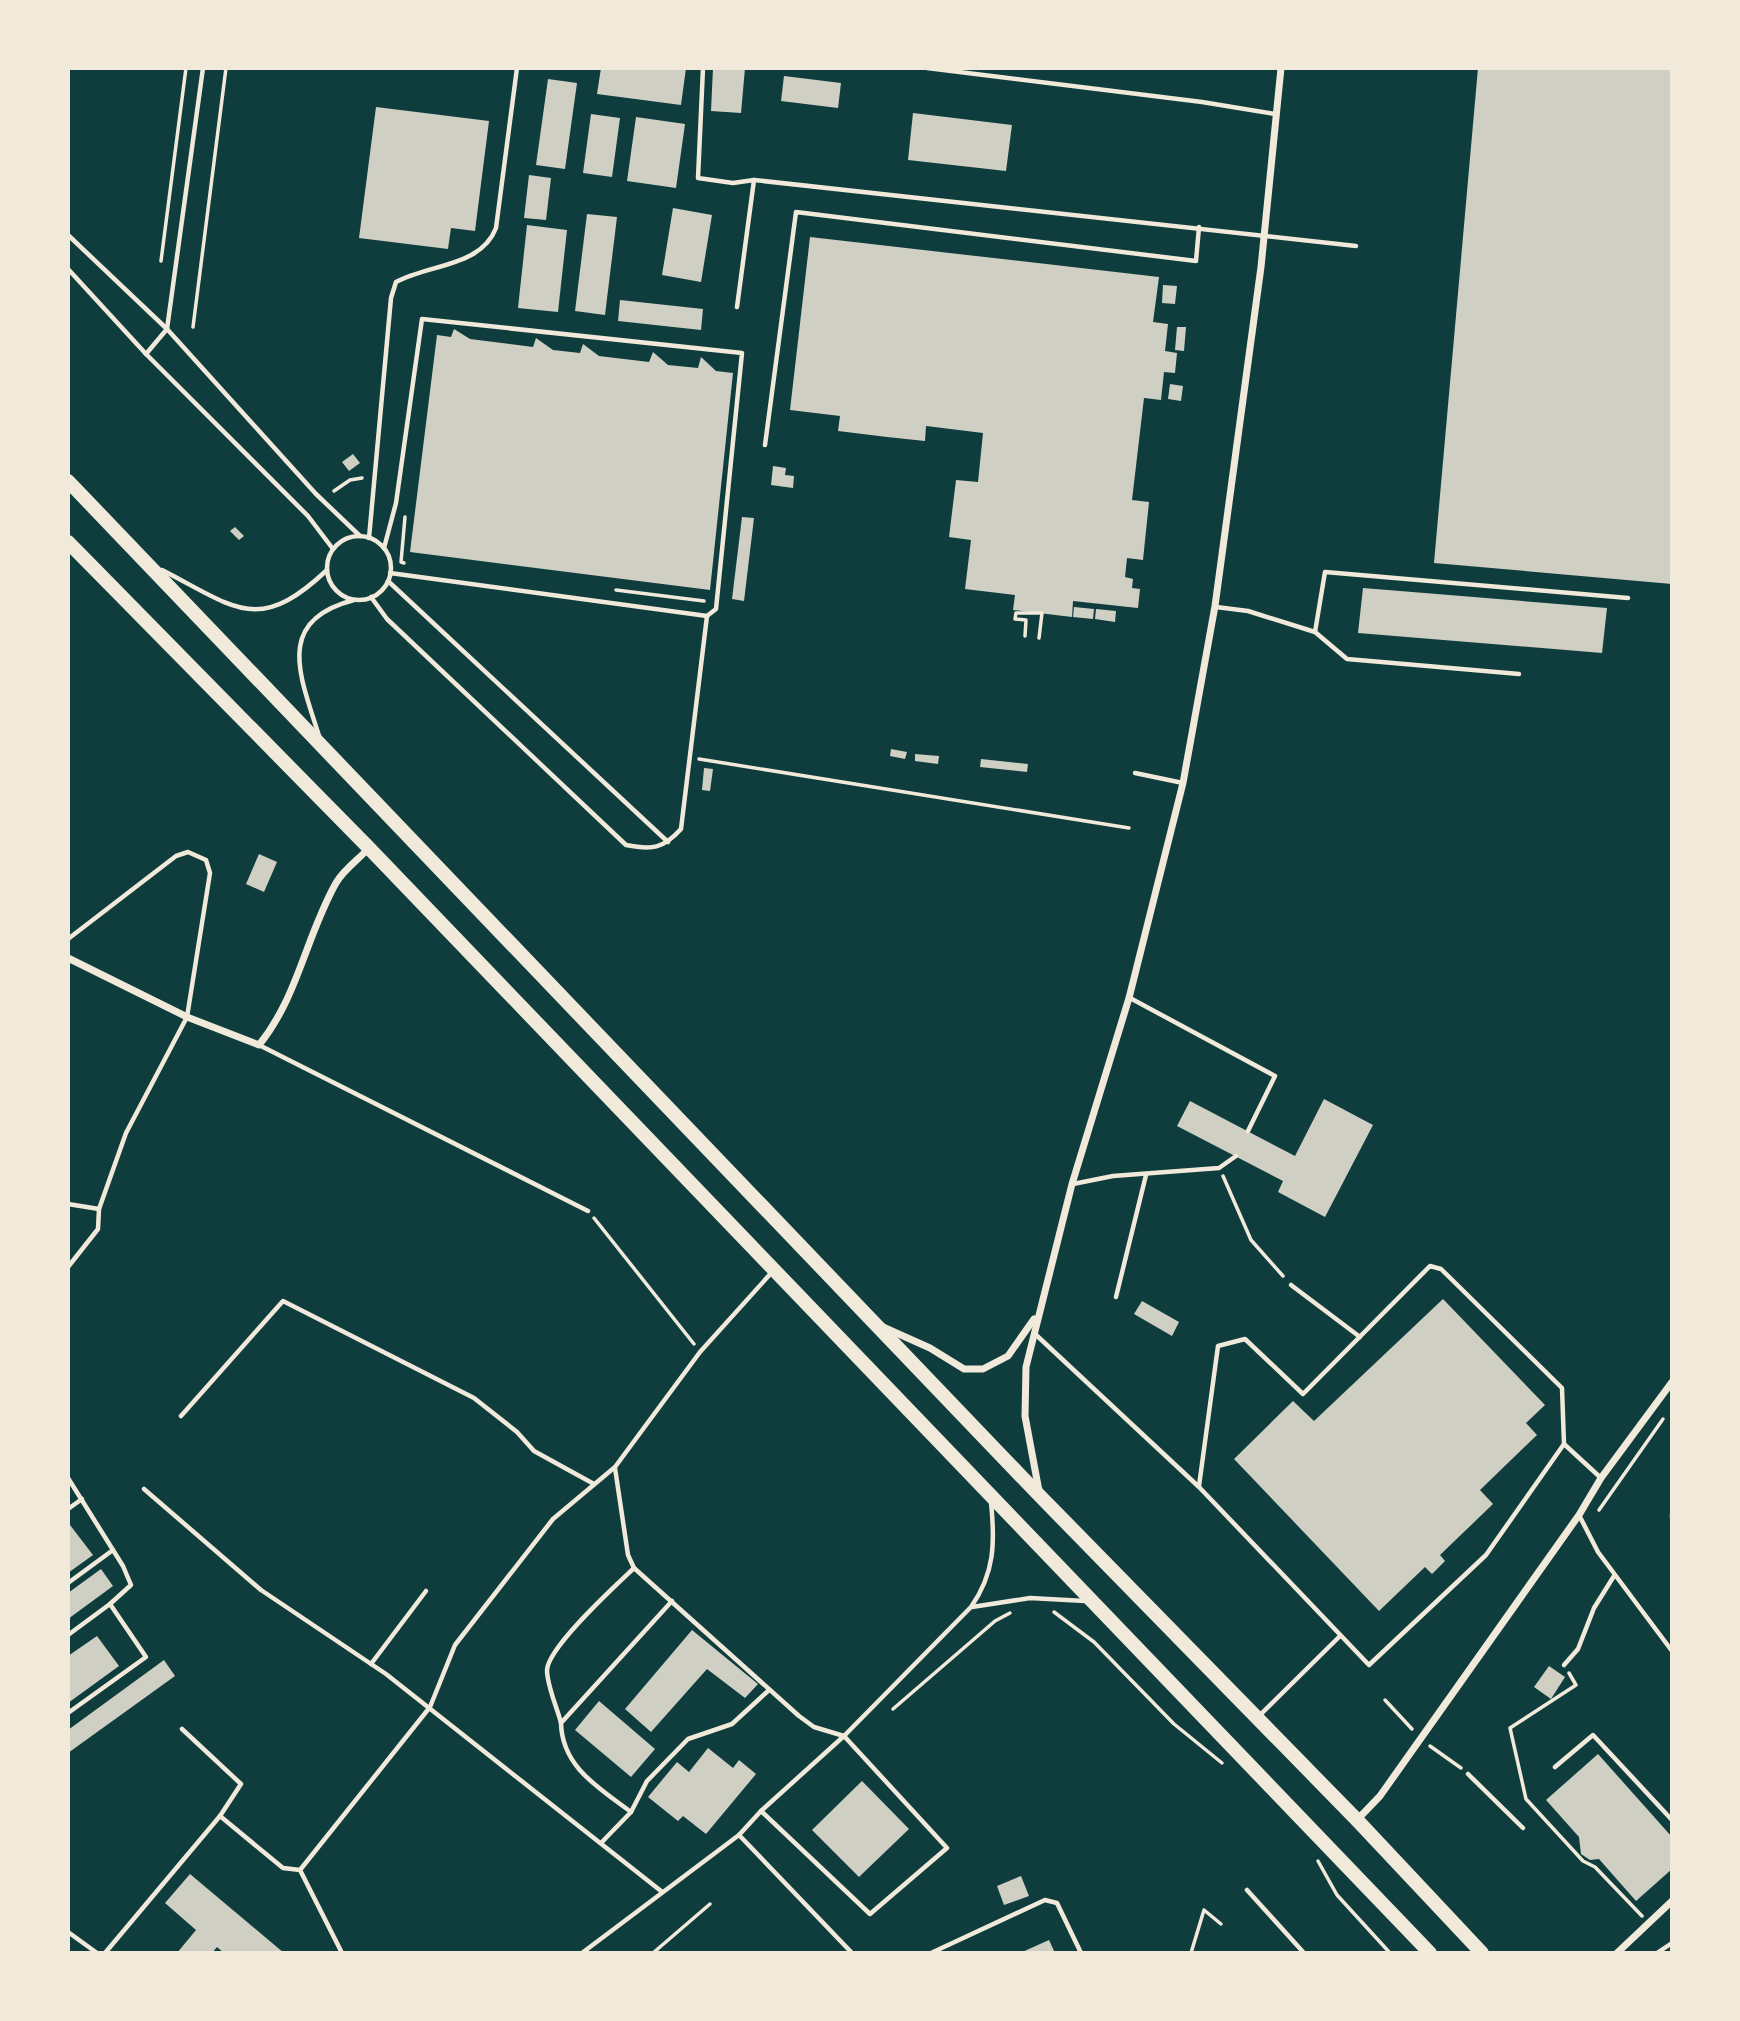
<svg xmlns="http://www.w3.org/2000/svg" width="1740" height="2021" viewBox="0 0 1740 2021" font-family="Helvetica,sans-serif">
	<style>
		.building { fill: #cfcfc3 }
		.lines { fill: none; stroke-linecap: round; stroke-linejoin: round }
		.path { stroke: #f1e9da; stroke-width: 3.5 }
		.service { stroke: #f1e9da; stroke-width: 4.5 }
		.minor { stroke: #f1e9da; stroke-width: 7 }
		.primary { stroke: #f1e9da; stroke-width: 14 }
	</style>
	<rect width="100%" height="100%" fill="#0f3d3e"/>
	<g class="building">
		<path d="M601,68H686L681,105L597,94Z"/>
		<path d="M713,68H745L741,113L711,111Z"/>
		<path d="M1478,68H1672V584L1434,563Z"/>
		<path d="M784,76L841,83L838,108L781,101Z"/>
		<path d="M548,79L577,83L565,169L536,165Z"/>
		<path d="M376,107L489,121L475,231L451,228L448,249L359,238Z"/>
		<path d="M913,113L1012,125L1006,171L908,160Z"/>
		<path d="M591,114L620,118L612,177L583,173Z"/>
		<path d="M636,117L685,124L676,188L627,181Z"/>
		<path d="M529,175L551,178L546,220L524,218Z"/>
		<path d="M673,208L712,215L701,282L662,275Z"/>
		<path d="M587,214L617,217L605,315L575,311Z"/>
		<path d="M527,225L567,230L558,312L518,308Z"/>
		<path d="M810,237L1159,277L1153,322L1168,324L1165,351L1177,353L1175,373L1164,372L1161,400L1144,398L1132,500L1149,502L1143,560L1127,558L1125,577L1133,579L1132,588L1140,589L1138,608L1073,601L1072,617L1013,610L1015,595L965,589L971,540L949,537L956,480L978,482L983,433L926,426L925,441L887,437L838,431L840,416L790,410Z"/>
		<path d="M1163,285L1177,286L1175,304L1162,303Z"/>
		<path d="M620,300L703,309L701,330L618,321Z"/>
		<path d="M1177,327H1186L1184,351L1175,350Z"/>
		<path d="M454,329L470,339L533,347L536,338L553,350L580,353L583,344L599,356L649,362L653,352L668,365L698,368L701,357L716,371L733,373L710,590L410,552L437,335L451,337Z"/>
		<path d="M1170,384L1183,386L1181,401L1168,399Z"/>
		<path d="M353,454L360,463L349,471L342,462Z"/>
		<path d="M773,466L786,468L785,475L794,476L793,488L771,485Z"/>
		<path d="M742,517L754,518L744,601L732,599Z"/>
		<path d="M235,527L244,536L239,540L230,531Z"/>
		<path d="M1363,588L1607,608L1602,653L1358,633Z"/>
		<path d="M1074,607L1094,609L1093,619L1073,617Z"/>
		<path d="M1096,609L1116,611L1115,622L1095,619Z"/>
		<path d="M891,749L907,752L905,759L890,756Z"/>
		<path d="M915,754L939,756L938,764L915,761Z"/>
		<path d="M981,759L1028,764L1027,772L980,767Z"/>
		<path d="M704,768L713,769L710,791L702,790Z"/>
		<path d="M259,854L277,862L264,892L246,884Z"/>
		<path d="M1324,1099L1373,1125L1325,1217L1278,1192L1283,1181L1177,1126L1190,1101L1295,1156Z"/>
		<path d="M1443,1299L1545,1405L1526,1423L1537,1435L1480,1490L1493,1504L1440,1555L1445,1561L1432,1574L1425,1567L1379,1611L1234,1459L1293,1401L1314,1421Z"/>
		<path d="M1142,1301L1179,1322L1172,1336L1134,1314Z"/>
		<path d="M70,1525L93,1555L68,1573V1526Z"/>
		<path d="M101,1569L113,1586L68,1619V1593Z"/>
		<path d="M692,1630L758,1684L745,1698L707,1669L651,1732L625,1709Z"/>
		<path d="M97,1636L119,1666L68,1703V1656Z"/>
		<path d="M164,1660L175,1676L68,1753V1730Z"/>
		<path d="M1549,1666L1565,1677L1551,1699L1534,1687Z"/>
		<path d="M599,1701L655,1749L631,1777L575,1730Z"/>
		<path d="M708,1748L733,1768L739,1760L756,1774L706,1834L683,1816L678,1821L648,1797L677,1762L689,1772Z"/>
		<path d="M1598,1754L1672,1837V1869L1636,1901L1599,1859L1590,1860L1581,1854L1579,1837L1546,1800Z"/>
		<path d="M862,1781L909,1829L859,1877L812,1830Z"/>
		<path d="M190,1874L284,1953H224L217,1947L212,1953H177L196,1930L165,1903Z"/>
		<path d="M1021,1876L1029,1896L1004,1905L997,1886Z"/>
		<path d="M1049,1940L1055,1953H1020Z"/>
	</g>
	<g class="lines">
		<g class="path">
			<path d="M161,261L186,68"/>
			<path d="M193,327L226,68"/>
			<path d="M334,491L350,480L362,478"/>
			<path d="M404,563L401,562L405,517"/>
			<path d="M616,590L704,601"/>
			<path d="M1025,636L1026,620L1015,619L1016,613H1042L1039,638"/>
			<path d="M699,759L1129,828"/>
			<path d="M1223,1176L1251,1240L1283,1276"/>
			<path d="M594,1218L694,1344"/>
			<path d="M1599,1510L1663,1419"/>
			<path d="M1054,1612L1094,1642L1174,1724L1222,1763"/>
			<path d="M1569,1673L1576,1685L1510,1728L1526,1799L1583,1861L1595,1867L1642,1916"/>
			<path d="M1385,1700L1412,1729"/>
			<path d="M893,1709L995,1621L1010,1613"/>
			<path d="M1430,1746L1461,1768"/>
			<path d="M1318,1861L1337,1895L1390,1953"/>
			<path d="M653,1953L710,1904"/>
			<path d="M1191,1953L1204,1910L1221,1924"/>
		</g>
		<g class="service">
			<path d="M703,68L698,178L733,183L754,180"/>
			<path d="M927,68L1202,102L1275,114"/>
			<path d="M68,235L167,329L316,494L360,536"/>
			<path d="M68,269L146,354L308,516L333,549"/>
			<path d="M737,307L754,180L1356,246"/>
			<path d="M146,354L167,329L203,68"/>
			<path d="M765,445L796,212L1196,261L1199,227"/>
			<circle cx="359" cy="568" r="32"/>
			<path d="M369,538L391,298L396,282C429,264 481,267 496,228L517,68"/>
			<path d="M384,548L396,503L422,319L742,353L716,609L707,616"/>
			<path d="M162,570C236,608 258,635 327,570"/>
			<path d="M388,581L668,842"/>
			<path d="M371,597L387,619L626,845C652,850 663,849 681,829L707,616L390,573"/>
			<path d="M1216,607L1248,611L1315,632L1325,572L1628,598"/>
			<path d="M1315,632L1347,659L1519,674"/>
			<path d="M319,736C301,677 273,621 354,600"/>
			<path d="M1135,773L1183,783"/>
			<path d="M68,939L176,856L188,852L206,860L210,873L187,1017L126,1133L99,1209"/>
			<path d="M1130,998L1275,1076L1248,1131"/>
			<path d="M259,1045L588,1211"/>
			<path d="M1073,1184L1113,1176L1219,1168L1236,1156"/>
			<path d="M68,1204L99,1209L98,1229L68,1267"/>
			<path d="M1291,1285L1360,1337"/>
			<path d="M1116,1297L1146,1175"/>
			<path d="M1034,1333L1199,1487L1369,1665L1486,1555L1564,1444"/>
			<path d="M181,1416L283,1301L474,1398L517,1432L534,1451L594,1484"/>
			<path d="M615,1468L628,1555L634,1568L799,1716L814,1727L844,1736L947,1848L870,1914L761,1811"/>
			<path d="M68,1478L123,1566L131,1585L110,1604"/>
			<path d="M1199,1486L1218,1346L1245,1339L1303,1394L1430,1266L1441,1269L1562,1388L1564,1444L1601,1478"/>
			<path d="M144,1489L261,1590L386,1674L661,1891"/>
			<path d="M68,1509L82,1499"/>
			<path d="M1672,1514V1517"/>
			<path d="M1579,1515L1598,1552L1672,1651"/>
			<path d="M68,1583L113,1550"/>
			<path d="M972,1607L1030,1598L1085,1601"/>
			<path d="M68,1635L110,1604L146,1657L68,1713"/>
			<path d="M371,1664L426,1591"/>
			<path d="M1564,1665L1578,1649L1594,1608L1614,1576"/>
			<path d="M1260,1715L1339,1637"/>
			<path d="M561,1723C557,1707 547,1686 547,1670C548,1647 615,1586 634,1568"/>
			<path d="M182,1729L241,1784L220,1816L283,1868L300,1870"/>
			<path d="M1555,1767L1593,1735L1672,1820"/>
			<path d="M1468,1774L1523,1828"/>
			<path d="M631,1812L647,1781L688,1739L732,1724L769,1690"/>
			<path d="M739,1835L852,1953"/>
			<path d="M601,1843L631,1812C599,1788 562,1767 561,1723L672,1601"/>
			<path d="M1247,1890L1304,1953"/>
			<path d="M68,1932L97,1953"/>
			<path d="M105,1953L220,1816"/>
			<path d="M342,1953L300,1870L430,1707L455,1645L553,1519L615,1467L700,1352L773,1271"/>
			<path d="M582,1953L739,1835L761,1811L844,1736L971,1607C995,1573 995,1542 991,1502"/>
			<path d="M931,1953L1045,1900L1057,1903L1081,1953"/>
			<path d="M1657,1953L1672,1943"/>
		</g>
		<g class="minor">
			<path d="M68,958L187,1017L259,1045C298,997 306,936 336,883C343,870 359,859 369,848"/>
			<path d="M883,1327L930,1348L964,1369H983L1008,1356L1034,1319"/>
			<path d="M1039,1491L1025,1416L1026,1367L1072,1184L1129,998L1183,783L1215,606L1261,267L1281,68"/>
			<path d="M1357,1820L1380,1796L1579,1515L1601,1478L1672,1382"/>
			<path d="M1617,1953L1672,1901"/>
		</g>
		<g class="primary">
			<path d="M68,481L1040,1496L1357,1820L1482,1953"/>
			<path d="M68,542L369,848L1430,1953"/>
		</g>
	</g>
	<rect width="1740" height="2021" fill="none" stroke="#f1e9da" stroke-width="140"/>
</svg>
